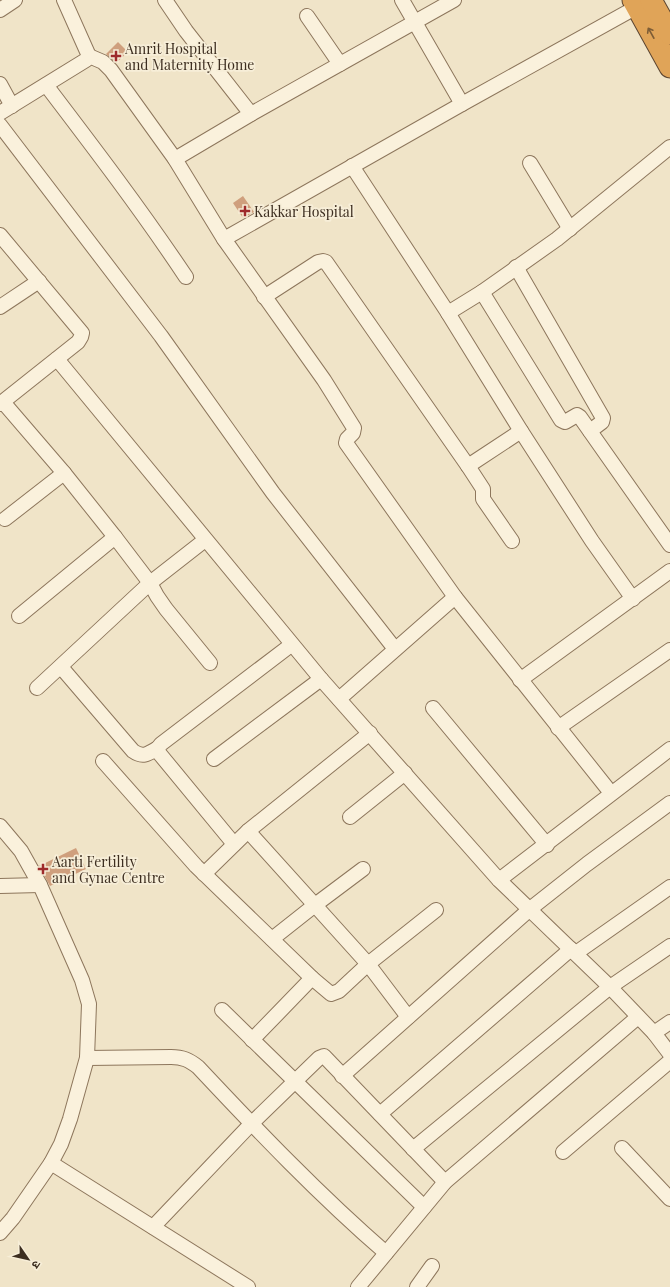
<svg xmlns="http://www.w3.org/2000/svg" width="670" height="1287" viewBox="0 0 670 1287" font-family="'Playfair Display','Noto Sans Devanagari',serif">
	<style>
		.building { fill: #cf9f7d }
		.lines { fill: none; stroke-linecap: round; stroke-linejoin: round }
		.minor-casing { stroke: #8d765c; stroke-width: 16 }
		.highway-casing { stroke: #5b4430; stroke-width: 23 }
		.minor { stroke: #faf1dc; stroke-width: 14 }
		.highway { stroke: #e0a458; stroke-width: 21 }
		.oneway { stroke: #7e5d36 }
		.poi-dot { fill: #9e2a2b; stroke: #f7eed8; stroke-width: 1.5 }
		.labels { text-anchor: middle; dominant-baseline: central; stroke-width: 3.5; stroke-linejoin: round; paint-order: stroke }
		.poi-label { font-size: 14px; fill: #3d2e20; stroke: #f7eed8; text-anchor: start }
	</style>
	<rect width="100%" height="100%" fill="#f0e4c8"/>
	<g class="building">
		<path d="M118,42L128,52L116,63L106,54Z"/>
		<path d="M243,196L254,212L243,218L233,203Z"/>
		<path d="M76,848L86,869L50,886L39,866Z"/>
	</g>
	<g class="lines">
		<defs>
			<g id="minor">
				<path d="M165,0L186,31L251,114"/>
				<path d="M402,0L462,104"/>
				<path d="M0,10L15,0"/>
				<path d="M307,16L340,64"/>
				<path d="M89,56L103,62L111,70L175,159L224,239L324,380L354,428L353,433L347,439L346,443L455,597L611,793"/>
				<path d="M0,84L12,106"/>
				<path d="M46,85C94,148 142,211 186,277"/>
				<path d="M0,113L86,60L89,56L64,0"/>
				<path d="M0,125L161,336L273,493L395,649"/>
				<path d="M175,159L251,114L454,0"/>
				<path d="M530,163L570,229"/>
				<path d="M352,166L448,313L521,431L592,541L633,599"/>
				<path d="M0,235L82,333L81,337L78,342L0,404"/>
				<path d="M224,239L462,104L644,3"/>
				<path d="M516,267L603,418L602,422L590,431"/>
				<path d="M482,292L561,420L565,422L577,415L580,417L670,545"/>
				<path d="M264,297L318,262L323,261L326,262L468,466L483,489V499L512,541"/>
				<path d="M0,307L39,281"/>
				<path d="M448,313L482,292L557,239L670,147"/>
				<path d="M57,359L321,679L499,880L610,987L654,1033L670,1054"/>
				<path d="M3,402L64,473L115,537L150,583L157,596L166,609L210,663"/>
				<path d="M468,466L521,431"/>
				<path d="M5,519L64,473"/>
				<path d="M19,616L115,537"/>
				<path d="M61,667L133,751C143,758 148,754 158,748"/>
				<path d="M520,680L670,571"/>
				<path d="M37,688L150,583L205,540"/>
				<path d="M339,699L455,597"/>
				<path d="M433,708L547,845"/>
				<path d="M558,728L670,650"/>
				<path d="M214,759L321,679"/>
				<path d="M103,761L196,866L312,978L331,994L339,991L368,964L436,910"/>
				<path d="M350,817L405,773"/>
				<path d="M0,826L21,851L40,885L82,980L89,1004L87,1058L70,1119L61,1144L51,1163L13,1218L0,1233"/>
				<path d="M248,831L368,964L408,1017"/>
				<path d="M234,844L159,753L158,748L161,744L291,645"/>
				<path d="M204,874L248,831L370,733"/>
				<path d="M499,880L670,749"/>
				<path d="M0,886L40,885"/>
				<path d="M272,939L315,905L363,869"/>
				<path d="M576,953L670,887"/>
				<path d="M222,1010L424,1207"/>
				<path d="M654,1033L670,1022"/>
				<path d="M252,1040L312,978"/>
				<path d="M87,1058L171,1057C183,1057 189,1060 198,1067C258,1131 319,1195 386,1253"/>
				<path d="M342,1076L530,909L587,864L670,803"/>
				<path d="M380,1114L571,949"/>
				<path d="M622,1148L670,1199"/>
				<path d="M413,1149L610,987L670,946"/>
				<path d="M563,1152L670,1061"/>
				<path d="M51,1163L248,1287"/>
				<path d="M153,1227L251,1124L319,1058L324,1056L445,1182"/>
				<path d="M358,1287L445,1182L638,1017"/>
				<path d="M417,1287L432,1266"/>
			</g>
			<g id="highway">
				<path d="M633,0L670,67"/>
				<path d="M651,0L670,34"/>
			</g>
		</defs>
		<use href="#minor" class="minor-casing"/>
		<use href="#highway" class="highway-casing"/>
		<use href="#minor" class="minor"/>
		<use href="#highway" class="highway"/>
	</g>
	<defs><path id="oneway-shaft" d="M-6 0H5M1.5-3L5.5 0L1.5 3" fill="none" stroke-width="1.6" stroke-linecap="round" stroke-linejoin="round"/></defs>
	<use class="oneway" href="#oneway-shaft" transform="translate(651 33) rotate(-119)"/>
	<g class="poi-dot">
		<path d="M114 50h4v4h4v4h-4v4h-4v-4h-4v-4h4z"/>
		<path d="M243 205h4v4h4v4h-4v4h-4v-4h-4v-4h4z"/>
		<path d="M41 863h4v4h4v4h-4v4h-4v-4h-4v-4h4z"/>
	</g>
	<g class="labels">
		<g class="poi-label">
			<text x="125" y="48">Amrit Hospital<tspan x="125" dy="16">and Maternity Home</tspan></text>
			<text x="254" y="211">Kakkar Hospital</text>
			<text x="52" y="861">Aarti Fertility<tspan x="52" dy="16">and Gynae Centre</tspan></text>
		</g>
	</g>
	<g transform="translate(28 1259) rotate(124)" stroke="#f7eed8" stroke-width="3" paint-order="stroke">
	<path d="M0-3L7 15L0 10L-7 15Z" fill="#3d2e20"/>
	<text y="-6" font-size="11" font-weight="bold" text-anchor="middle" fill="#3d2e20">उ</text>
	</g>
</svg>
